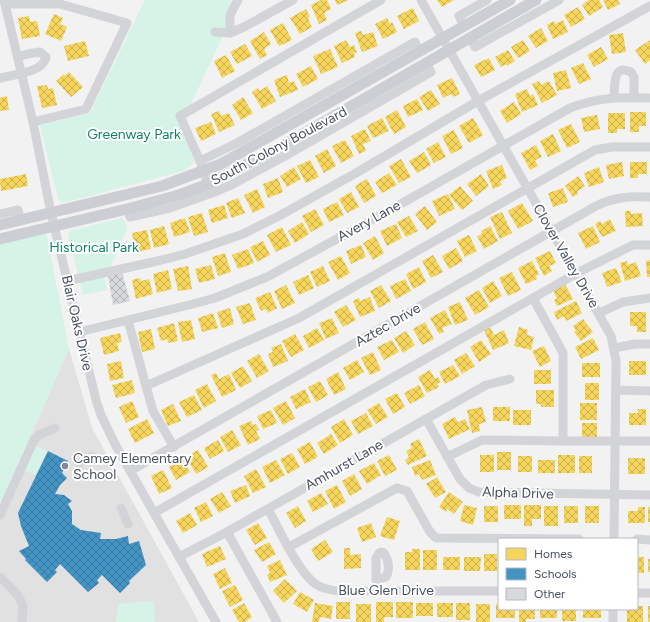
<svg xmlns="http://www.w3.org/2000/svg" width="650" height="622" viewBox="0 0 650 622" font-family="Figtree,sans-serif">
	<style>
		.education { fill: #e1e1e2 }
		.green { fill: #d6f3e7 }
		.homes { fill: url(#homes-cross-hatch) }
		.schools { fill: url(#schools-cross-hatch) }
		.building { fill: url(#building-cross-hatch) }
		.lines { fill: none; stroke-linecap: round; stroke-linejoin: round }
		.minor { stroke: #d3d4d8; stroke-width: 9 }
		.major { stroke: #ccced4; stroke-width: 11 }
		.poi-dot { fill: #838894; stroke: #fff; stroke-width: 1.5 }
		.labels { text-anchor: middle; dominant-baseline: central; stroke-width: 4; stroke-linejoin: round; paint-order: stroke }
		.park-label { font-size: 14px; fill: #0f8565; stroke: #fff }
		.street-label { font-size: 14px; fill: #474f61; stroke: #fff }
		.poi-label { font-size: 14px; fill: #474f61; stroke: #fff; text-anchor: start }
	</style>
	<defs>
		<pattern id="homes-cross-hatch" width="8" height="8" patternUnits="userSpaceOnUse"><rect width="8" height="8" fill="#f6d55c"/><path d="M0 0l8 8M0 8l8-8" fill="none" stroke="#c9af4f"/></pattern>
		<pattern id="schools-cross-hatch" width="8" height="8" patternUnits="userSpaceOnUse"><rect width="8" height="8" fill="#4393c3"/><path d="M0 0l8 8M0 8l8-8" fill="none" stroke="#3a7aa2"/></pattern>
		<pattern id="building-cross-hatch" width="8" height="8" patternUnits="userSpaceOnUse"><rect width="8" height="8" fill="#d8d9db"/><path d="M0 0l8 8M0 8l8-8" fill="none" stroke="#b1b2b5"/></pattern>
	</defs>
	<rect width="100%" height="100%" fill="#f3f2f2"/>
	<path class="education" d="M69,349L92,428L199,622H0V505Z"/>
	<g class="green">
		<path d="M145,0H240L189,108L178,115L195,160L190,166L183,171L63,203L58,199L40,125L90,113Z"/>
		<path d="M122,218L125,222L127,230L109,270L103,272L107,290L83,295L68,234L70,231Z"/>
		<path d="M46,231L69,349L0,505V244Z"/>
		<path d="M35,446L48,451L36,475L24,470Z"/>
		<path d="M153,601L154,602L155,622H116L118,604Z"/>
	</g>
	<g class="homes">
		<path d="M321,0H327L331,9L324,13L327,20L319,24L311,5Z"/>
		<path d="M335,0H349L337,5Z"/>
		<path d="M437,0H454L442,7Z"/>
		<path d="M589,0H599L603,7L589,16L582,5Z"/>
		<path d="M603,0H618L620,4L608,10Z"/>
		<path d="M578,7L585,19L571,27L564,15Z"/>
		<path d="M413,8L419,21L404,29L397,16Z"/>
		<path d="M306,9L310,17L308,19L312,27L300,34L290,18Z"/>
		<path d="M54,14L63,18L60,24L67,27L61,41L45,34Z"/>
		<path d="M29,16L30,22L37,21L40,36L22,39L18,18Z"/>
		<path d="M387,18L390,24L392,22L397,32L383,39L375,24Z"/>
		<path d="M563,20L568,32L553,39L547,25L554,21L555,24Z"/>
		<path d="M283,23L292,40L279,46L270,30Z"/>
		<path d="M541,28L548,41L536,48L528,36Z"/>
		<path d="M361,31L363,35L373,32L378,46L362,52L355,33Z"/>
		<path d="M264,32L271,44L264,49L267,55L260,59L250,41Z"/>
		<path d="M623,33L626,52L612,54L609,35Z"/>
		<path d="M346,40L350,47L354,45L357,52L354,53L355,57L342,63L334,46Z"/>
		<path d="M523,40L530,51L518,58L511,47Z"/>
		<path d="M650,40V60L645,64L635,50Z"/>
		<path d="M85,41L89,56L68,61L64,46Z"/>
		<path d="M245,44L252,56L237,64L230,52Z"/>
		<path d="M601,47L608,59L594,67L587,55Z"/>
		<path d="M330,49L338,67L321,74L313,56Z"/>
		<path d="M508,50L515,61L507,66L506,64L501,67L495,57Z"/>
		<path d="M226,55L235,71L222,78L214,61Z"/>
		<path d="M489,58L495,70L481,77L474,65Z"/>
		<path d="M583,63L591,79L579,84L571,68Z"/>
		<path d="M311,66L318,79L303,87L296,74Z"/>
		<path d="M566,70L571,88L557,91L553,73Z"/>
		<path d="M69,72L83,87L71,97L56,81L64,74L65,76Z"/>
		<path d="M287,75L289,83L294,81L298,90L280,97L274,80Z"/>
		<path d="M452,78L460,94L453,97L451,94L443,98L437,85Z"/>
		<path d="M539,81L541,85L549,81L557,95L542,103L532,84Z"/>
		<path d="M47,85L48,89L53,88L57,105L42,108L37,86Z"/>
		<path d="M267,86L276,101L262,109L252,92L258,88L260,91Z"/>
		<path d="M527,89L530,96L533,94L538,105L522,112L515,94Z"/>
		<path d="M431,90L440,104L428,111L419,97Z"/>
		<path d="M7,96L9,110L0,111V98Z"/>
		<path d="M243,97L253,113L241,120L232,105Z"/>
		<path d="M417,99L423,110L408,117L403,106Z"/>
		<path d="M514,102L521,114L507,123L500,111Z"/>
		<path d="M397,110L406,127L394,134L385,117Z"/>
		<path d="M219,111L221,116L229,113L235,125L219,132L211,114Z"/>
		<path d="M630,112H646V126H639V132H630Z"/>
		<path d="M608,113H625V129H617V133H608Z"/>
		<path d="M597,115L600,129L584,132L581,118Z"/>
		<path d="M382,118L389,131L373,138L367,126Z"/>
		<path d="M473,118L483,135L469,143L459,126Z"/>
		<path d="M211,122L216,134L201,141L195,128Z"/>
		<path d="M571,124L580,142L567,148L558,130Z"/>
		<path d="M365,129L371,141L363,144L366,151L359,154L351,136Z"/>
		<path d="M454,130L463,148L451,154L442,136Z"/>
		<path d="M553,134L561,151L548,157L540,141Z"/>
		<path d="M345,140L354,156L341,163L332,146Z"/>
		<path d="M438,142L446,157L434,163L426,149Z"/>
		<path d="M536,145L542,157L535,160L538,166L530,170L521,153Z"/>
		<path d="M327,149L336,166L324,173L315,156Z"/>
		<path d="M424,152L431,165L417,173L409,161Z"/>
		<path d="M401,159L411,177L399,183L389,166Z"/>
		<path d="M310,160L319,177L306,183L297,166Z"/>
		<path d="M622,162L624,176L609,179L606,165Z"/>
		<path d="M630,162H647V174H638V178H630Z"/>
		<path d="M502,165L507,178L500,181L502,185L493,189L486,171Z"/>
		<path d="M294,167L301,179L287,187L280,176Z"/>
		<path d="M599,167L604,182L589,187L584,173Z"/>
		<path d="M389,173L397,185L382,193L375,182Z"/>
		<path d="M26,174L28,186L1,191L0,179Z"/>
		<path d="M481,174L489,186L476,196L467,184Z"/>
		<path d="M578,176L585,186L577,192L578,194L573,197L565,186Z"/>
		<path d="M278,178L283,192L268,198L263,184Z"/>
		<path d="M367,179L376,196L364,203L355,186Z"/>
		<path d="M460,186L473,201L462,210L449,195Z"/>
		<path d="M563,188L568,202L553,207L548,193Z"/>
		<path d="M257,189L265,207L253,213L244,195Z"/>
		<path d="M351,192L359,207L347,213L339,199Z"/>
		<path d="M448,194L455,209L439,216L432,201Z"/>
		<path d="M238,198L245,213L232,218L226,203Z"/>
		<path d="M337,202L344,215L329,222L323,209Z"/>
		<path d="M522,203L533,221L518,229L508,211Z"/>
		<path d="M224,205L228,218L212,223L208,210Z"/>
		<path d="M425,206L437,222L427,230L415,214Z"/>
		<path d="M315,209L324,225L311,232L302,216Z"/>
		<path d="M625,211H631V214L642,213L643,226L626,227Z"/>
		<path d="M502,212L512,233L500,239L490,217Z"/>
		<path d="M202,213L208,232L194,236L188,217Z"/>
		<path d="M409,216L418,231L406,237L397,222Z"/>
		<path d="M185,218L190,232L174,237L170,223Z"/>
		<path d="M610,219L616,231L602,237L595,224L600,221L602,224Z"/>
		<path d="M302,222L309,234L295,243L288,231Z"/>
		<path d="M396,224L402,238L387,246L380,231Z"/>
		<path d="M164,226L169,244L154,248L150,230Z"/>
		<path d="M490,226L498,241L484,249L477,236L482,234L481,231Z"/>
		<path d="M593,226L600,242L586,249L578,233Z"/>
		<path d="M282,227L291,245L276,252L267,235Z"/>
		<path d="M147,230L151,249L136,252L132,233Z"/>
		<path d="M469,235L477,251L465,257L457,241Z"/>
		<path d="M375,236L384,253L373,260L363,243Z"/>
		<path d="M263,241L270,255L257,262L250,247Z"/>
		<path d="M361,245L366,257L351,264L346,251Z"/>
		<path d="M456,248L463,261L449,269L442,256Z"/>
		<path d="M248,249L254,263L238,269L232,255Z"/>
		<path d="M550,251L556,263L549,266L552,271L544,276L535,258Z"/>
		<path d="M225,253L231,272L218,276L212,257Z"/>
		<path d="M433,255L443,272L431,278L422,261Z"/>
		<path d="M341,256L350,273L338,280L328,262Z"/>
		<path d="M650,260V277H647L646,261Z"/>
		<path d="M532,261L539,274L536,276L537,279L526,284L518,268Z"/>
		<path d="M627,261L628,265L636,262L641,276L625,281L620,263Z"/>
		<path d="M211,265L215,279L199,283L195,269Z"/>
		<path d="M188,266L192,289L178,291L173,269Z"/>
		<path d="M323,266L330,281L317,287L310,272Z"/>
		<path d="M419,267L426,282L413,289L406,274Z"/>
		<path d="M616,268L622,282L607,287L602,273Z"/>
		<path d="M168,270L172,289L157,293L153,274Z"/>
		<path d="M512,272L521,290L508,296L499,278Z"/>
		<path d="M308,275L314,288L299,295L293,282Z"/>
		<path d="M140,278L141,281L149,279L153,294L136,299L132,280Z"/>
		<path d="M405,279L411,291L396,299L390,286Z"/>
		<path d="M493,281L502,296L490,303L482,288Z"/>
		<path d="M565,284L573,299L557,306L554,300L557,299L553,290Z"/>
		<path d="M286,285L295,303L282,309L274,291Z"/>
		<path d="M381,285L391,301L379,308L370,291Z"/>
		<path d="M479,290L489,307L475,315L465,298Z"/>
		<path d="M270,292L277,308L268,313L266,309L261,311L255,298Z"/>
		<path d="M370,297L375,311L360,317L353,301L359,298L360,301Z"/>
		<path d="M576,301L582,313L566,321L564,316L557,320L554,312Z"/>
		<path d="M460,302L468,320L455,325L448,307Z"/>
		<path d="M250,303L256,320L243,324L236,307Z"/>
		<path d="M346,305L356,320L343,327L334,312Z"/>
		<path d="M230,308L234,324L222,328L217,312Z"/>
		<path d="M445,310L452,324L442,328L444,332L439,334L430,318Z"/>
		<path d="M630,312H646V332H637V326H630Z"/>
		<path d="M213,313L218,328L202,332L198,318Z"/>
		<path d="M332,318L339,333L326,339L319,323Z"/>
		<path d="M583,319L593,332L581,341L574,332L576,330L573,326Z"/>
		<path d="M191,320L195,339L182,342L178,322Z"/>
		<path d="M425,322L434,339L422,345L413,329Z"/>
		<path d="M174,323L178,341L168,343L167,339L161,341L157,328Z"/>
		<path d="M490,327L494,335L504,330L509,343L493,350L484,330Z"/>
		<path d="M519,327L528,330L527,335L534,337L531,350L514,346Z"/>
		<path d="M317,328L324,340L309,348L303,336Z"/>
		<path d="M151,329L155,349L142,352L138,332Z"/>
		<path d="M406,331L415,345L403,353L394,338Z"/>
		<path d="M120,333L122,342L117,343L119,351L104,355L100,338Z"/>
		<path d="M295,334L304,350L291,357L282,341Z"/>
		<path d="M593,338L599,350L581,359L575,347Z"/>
		<path d="M392,340L399,352L384,360L377,347Z"/>
		<path d="M481,340L491,354L479,362L470,347Z"/>
		<path d="M281,344L288,361L273,367L268,354L273,352L271,348Z"/>
		<path d="M544,346L551,361L540,367L532,351Z"/>
		<path d="M373,352L381,370L370,375L361,358Z"/>
		<path d="M466,353L475,366L462,374L454,360Z"/>
		<path d="M259,354L269,371L257,378L247,361Z"/>
		<path d="M357,360L364,372L350,380L343,368Z"/>
		<path d="M121,361L124,378L110,381L107,364Z"/>
		<rect x="629" y="361" width="17" height="14"/>
		<rect x="582" y="363" width="18" height="14"/>
		<path d="M453,365L460,376L445,384L439,372Z"/>
		<path d="M243,366L252,381L240,388L231,373Z"/>
		<path d="M430,370L435,379L438,377L441,382L437,384L439,387L427,393L418,377Z"/>
		<rect x="534" y="370" width="17" height="14"/>
		<path d="M338,372L346,389L334,395L326,379Z"/>
		<path d="M216,373L219,379L229,374L236,390L222,397L211,375Z"/>
		<path d="M132,380L135,393L116,398L112,385Z"/>
		<path d="M320,381L328,395L316,402L308,387Z"/>
		<rect x="585" y="383" width="14" height="17"/>
		<path d="M207,384L216,401L204,408L195,390Z"/>
		<path d="M419,385L425,396L410,404L404,393Z"/>
		<path d="M305,389L311,402L296,409L290,397Z"/>
		<path d="M536,390H554V407H541V404H536Z"/>
		<path d="M397,393L405,407L393,414L385,399Z"/>
		<path d="M194,395L202,410L187,417L179,402Z"/>
		<path d="M132,401L139,417L126,423L119,407Z"/>
		<path d="M286,401L295,418L283,425L273,408Z"/>
		<path d="M379,403L388,417L376,424L367,410Z"/>
		<rect x="580" y="403" width="17" height="17"/>
		<path d="M173,404L181,421L168,426L161,410Z"/>
		<path d="M482,407L486,422L479,424L480,431L472,433L467,410Z"/>
		<rect x="493" y="407" width="17" height="14"/>
		<path d="M638,409H646V425H629V413H638Z"/>
		<path d="M271,410L277,423L263,429L257,416Z"/>
		<rect x="513" y="410" width="18" height="15"/>
		<path d="M366,413L373,426L358,434L351,421Z"/>
		<path d="M455,417L458,422L465,419L470,429L449,439L442,424Z"/>
		<path d="M147,419L154,433L135,443L128,429Z"/>
		<path d="M344,419L353,435L340,443L331,427Z"/>
		<path d="M251,421L253,425L256,424L259,430L256,431L260,439L248,445L239,426Z"/>
		<rect x="582" y="423" width="15" height="14"/>
		<path d="M232,430L241,445L228,452L220,437Z"/>
		<path d="M331,434L338,445L324,454L317,443Z"/>
		<path d="M419,439L427,456L408,465L405,460L409,457L406,451L412,448L410,444Z"/>
		<path d="M218,440L224,451L210,459L204,448Z"/>
		<path d="M310,442L318,457L305,464L297,449Z"/>
		<path d="M198,450L208,467L196,474L186,457Z"/>
		<rect x="497" y="452" width="14" height="18"/>
		<path d="M292,453L300,467L288,474L280,459Z"/>
		<path d="M389,455L397,470L385,476L377,461Z"/>
		<rect x="480" y="455" width="14" height="17"/>
		<rect x="558" y="455" width="17" height="18"/>
		<rect x="518" y="456" width="14" height="16"/>
		<rect x="579" y="456" width="13" height="17"/>
		<rect x="628" y="458" width="17" height="16"/>
		<path d="M183,459L190,472L176,480L169,467Z"/>
		<path d="M276,460L285,475L270,483L262,467Z"/>
		<path d="M430,460L436,475L422,480L419,474L415,476L412,467Z"/>
		<rect x="538" y="460" width="17" height="13"/>
		<path d="M374,463L381,475L367,484L359,471Z"/>
		<path d="M256,469L266,487L253,493L244,476Z"/>
		<path d="M163,470L172,488L159,494L151,476Z"/>
		<path d="M354,474L362,489L350,496L342,481Z"/>
		<path d="M437,477L446,492L435,498L426,484Z"/>
		<path d="M246,485L250,496L235,503L230,491Z"/>
		<path d="M337,485L346,502L334,509L325,491Z"/>
		<path d="M222,492L231,506L219,513L210,499Z"/>
		<path d="M449,492L463,502L454,514L447,509L446,512L439,507Z"/>
		<path d="M321,493L328,504L313,512L307,501Z"/>
		<path d="M206,502L213,516L201,522L194,508Z"/>
		<path d="M464,505L477,508L473,525L460,521Z"/>
		<rect x="504" y="505" width="17" height="14"/>
		<path d="M524,505H541V519H532V526H524Z"/>
		<path d="M298,506L306,521L295,528L286,513Z"/>
		<rect x="484" y="506" width="14" height="16"/>
		<rect x="544" y="506" width="14" height="20"/>
		<rect x="564" y="506" width="14" height="17"/>
		<rect x="585" y="506" width="14" height="17"/>
		<path d="M638,507H645V523H628V511H638Z"/>
		<rect x="648" y="507" width="2" height="15"/>
		<path d="M190,513L197,525L183,533L176,521Z"/>
		<path d="M387,517L400,521L394,540L380,536Z"/>
		<path d="M258,523L267,538L255,545L246,530Z"/>
		<path d="M371,523L376,537L362,542L357,528Z"/>
		<path d="M325,540L333,552L318,561L311,549Z"/>
		<path d="M269,542L276,554L262,562L254,550Z"/>
		<path d="M220,546L226,559L207,567L202,554Z"/>
		<path d="M344,548H350V555L361,554V568L344,569Z"/>
		<path d="M412,549H420V570H405V552H412Z"/>
		<rect x="423" y="550" width="14" height="20"/>
		<rect x="484" y="554" width="13" height="17"/>
		<rect x="443" y="557" width="17" height="13"/>
		<path d="M464,557H481L480,571H464Z"/>
		<path d="M637,557H644V573H638Z"/>
		<rect x="648" y="559" width="2" height="13"/>
		<path d="M280,560L287,575L270,582L267,575L270,573L267,566Z"/>
		<path d="M225,568L232,583L220,589L213,574Z"/>
		<path d="M285,579L297,591L284,603L273,591Z"/>
		<path d="M235,585L243,600L230,607L222,591Z"/>
		<path d="M300,592L314,600L307,612L293,604Z"/>
		<rect x="336" y="602" width="14" height="17"/>
		<path d="M376,602H393V617H384V622H376Z"/>
		<rect x="396" y="602" width="17" height="16"/>
		<path d="M244,603L252,617L245,622H239L232,610Z"/>
		<path d="M315,603L333,606L331,619L320,617L319,622H312Z"/>
		<rect x="416" y="603" width="17" height="13"/>
		<rect x="437" y="603" width="16" height="14"/>
		<rect x="456" y="603" width="14" height="17"/>
		<rect x="356" y="604" width="15" height="18"/>
		<rect x="476" y="604" width="14" height="18"/>
		<path d="M496,604H499V609H515V618H496Z"/>
		<path d="M637,606H643V622H627V610H637Z"/>
		<rect x="648" y="606" width="2" height="16"/>
		<path d="M519,609H535V619H526V622H519Z"/>
		<rect x="540" y="609" width="17" height="9"/>
		<rect x="562" y="609" width="14" height="12"/>
		<rect x="583" y="609" width="18" height="9"/>
	</g>
	<path class="schools" d="M48,451L68,461L62,473L67,478L60,485L55,494L64,495L72,501L68,504L72,511V524L81,530L101,533L100,539H116L128,536L129,544L139,541L146,565L129,581L130,583L120,593L102,575L97,580L99,583L88,592L60,564L55,570L57,572L47,582L25,560L26,559L19,551L29,546L21,526L18,513Z"/>
	<path class="building" d="M122,272L130,301L113,305L108,275Z"/>
	<g class="lines">
		<g class="minor">
			<path d="M4,0L33,122L51,213L96,400L101,415L116,446L216,622"/>
			<path d="M421,0L611,336L616,361L614,539"/>
			<path d="M5,4H60L127,23L86,109L33,122"/>
			<path d="M464,26L459,16L487,0"/>
			<path d="M215,32L230,33L244,27L293,0"/>
			<path d="M230,33V15L238,0"/>
			<path d="M470,37L475,47L559,0"/>
			<path d="M0,78C13,75 44,72 46,57L40,52L27,54L18,57"/>
			<path d="M614,97C615,87 612,63 631,72L634,77V98"/>
			<path d="M200,161L180,116L381,0"/>
			<path d="M210,190L200,161L237,143L415,42L419,51"/>
			<path d="M127,209L130,217L170,208L212,193L231,185L285,156L431,72L426,64"/>
			<path d="M0,214L18,210L20,220"/>
			<path d="M67,281L162,260L185,254L243,234L279,216L356,173L478,101L650,6"/>
			<path d="M533,298L563,353V441H650"/>
			<path d="M599,313L623,302L650,298"/>
			<path d="M128,320L146,386L299,318L595,150L612,147H650"/>
			<path d="M79,332L193,304L215,298L267,277L399,205L570,108C598,97 621,97 650,98"/>
			<path d="M614,348L635,344H650"/>
			<path d="M146,386L153,411L174,447"/>
			<path d="M616,390L650,391"/>
			<path d="M426,419L460,479L469,488L479,492L650,495"/>
			<path d="M447,457L482,440L563,441"/>
			<path d="M79,463L92,456"/>
			<path d="M130,471L596,206C614,197 630,196 650,197"/>
			<path d="M121,508L128,524"/>
			<path d="M268,509C279,529 299,574 317,585C323,589 331,590 338,591H499"/>
			<path d="M154,513L577,273L633,245H650"/>
			<path d="M0,515L34,440L39,435L55,428"/>
			<path d="M227,532L277,622"/>
			<path d="M637,539L650,540"/>
			<path d="M289,547L397,488L407,491L430,532L436,538L579,539"/>
			<path d="M381,552L384,553C389,560 390,570 386,577L376,580V558L379,553Z"/>
			<path d="M179,557L227,532L486,385L510,379"/>
			<path d="M0,577L17,594L23,605L22,622"/>
			<path d="M637,593H650"/>
			<path d="M613,622V609"/>
		</g>
		<g class="major">
			<path d="M0,225L162,186L221,164L510,0"/>
			<path d="M0,239L127,209L179,195L208,184L275,150L536,0"/>
		</g>
	</g>
	<circle class="poi-dot" cx="65" cy="466" r="4"/>
	<g class="labels">
		<g class="park-label">
			<text x="134" y="134">Greenway Park</text>
			<text x="94" y="247">Historical Park</text>
		</g>
		<g class="street-label">
			<text transform="translate(279 146) rotate(-28)">South Colony Boulevard</text>
			<text transform="translate(369 221) rotate(-29)">Avery Lane</text>
			<text transform="translate(566 256) rotate(60)">Clover Valley Drive</text>
			<text transform="translate(77 323) rotate(77)">Blair Oaks Drive</text>
			<text transform="translate(388 325) rotate(-30)">Aztec Drive</text>
			<text transform="translate(344 465) rotate(-30)">Amhurst Lane</text>
			<text transform="translate(518 493) rotate(2)">Alpha Drive</text>
			<text x="386" y="590">Blue Glen Drive</text>
		</g>
		<g class="poi-label">
			<text x="73" y="458">Camey Elementary<tspan x="73" dy="16">School</tspan></text>
		</g>
	</g>
	<rect x="498" y="538" width="140" height="72" fill="#ffffff" stroke="#b5b9c0"/>
	<rect x="506" y="548" width="20" height="12" fill="#f6d55c" stroke="#b5b9c0"/>
	<text x="534" y="558" font-size="12" fill="#474f61">Homes</text>
	<rect x="506" y="568" width="20" height="12" fill="#4393c3" stroke="#b5b9c0"/>
	<text x="534" y="578" font-size="12" fill="#474f61">Schools</text>
	<rect x="506" y="588" width="20" height="12" fill="#d8d9db" stroke="#b5b9c0"/>
	<text x="534" y="598" font-size="12" fill="#474f61">Other</text>
</svg>
